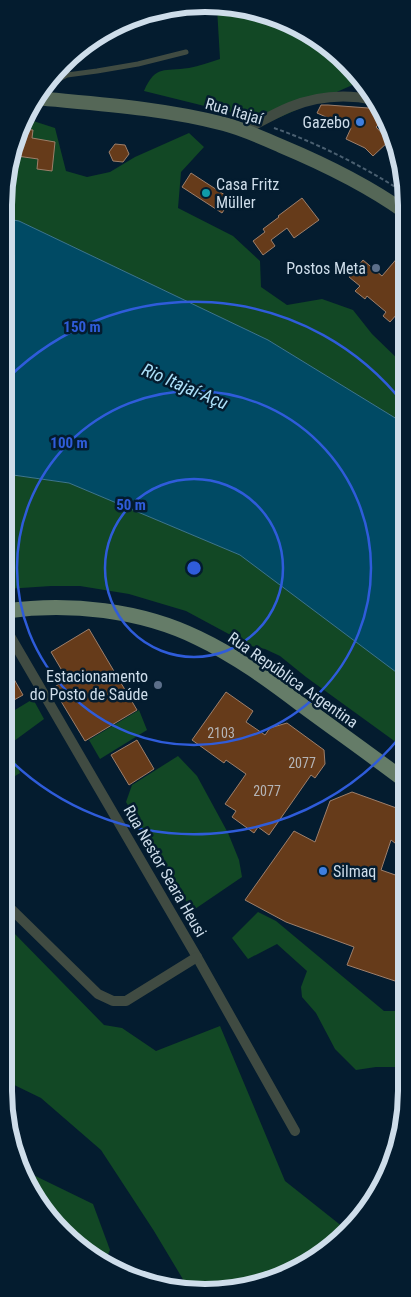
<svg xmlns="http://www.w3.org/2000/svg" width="411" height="1297" viewBox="0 0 411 1297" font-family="'Roboto Condensed',sans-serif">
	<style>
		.green { fill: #124825 }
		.water { fill: #004a64; stroke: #3e768c }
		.building { fill: #663b1a; stroke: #9d7f6b }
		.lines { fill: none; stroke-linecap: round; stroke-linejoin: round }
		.path { stroke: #4b6071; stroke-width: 2; stroke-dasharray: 4 2.5; stroke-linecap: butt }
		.lane { stroke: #404b42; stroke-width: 5 }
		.street { stroke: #404b42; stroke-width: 10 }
		.secondary { stroke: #556757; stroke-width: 14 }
		.primary { stroke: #657c68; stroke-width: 15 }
		.ring { fill: none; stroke: #2f5cda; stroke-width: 2.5 }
		.shop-dot { fill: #3f7fe0; stroke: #041c2f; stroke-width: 2 }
		.culture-dot { fill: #0f9aa8; stroke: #041c2f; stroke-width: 2 }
		.service-dot { fill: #5c6f8a; stroke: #041c2f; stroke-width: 2 }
		.labels { text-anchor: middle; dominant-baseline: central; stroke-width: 5; stroke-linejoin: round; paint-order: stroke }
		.number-label { font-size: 14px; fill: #b4b4b6 }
		.street-label { font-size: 16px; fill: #ceddea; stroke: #041c2f }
		.poi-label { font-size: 16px; fill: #ceddea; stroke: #041c2f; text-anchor: end }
		.water-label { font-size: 18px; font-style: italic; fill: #ade0f9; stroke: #041c2f }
		.rim { fill: none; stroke: #ceddea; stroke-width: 6 }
		.centre { fill: #2f5cda; stroke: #041c2f; stroke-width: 2.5 }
		.ring-label { font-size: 15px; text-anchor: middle; font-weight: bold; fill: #2f5cda; stroke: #041c2f; stroke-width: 5; stroke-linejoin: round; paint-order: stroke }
	</style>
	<rect width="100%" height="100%" fill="#041c2f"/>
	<g class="green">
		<path d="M217,8H245L307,31L357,72L365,84L357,83L269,122L144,91C156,64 164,72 189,68C199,66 210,62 220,59Z"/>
		<path d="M27,119L55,128L66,171L87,177L110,172L135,157L189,133L204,147L181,172L178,208L233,236L260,261L261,287L287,305L322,299L353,310L372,334L405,366V424L268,340L19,221L7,219L8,166Z"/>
		<path d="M6,474L69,483L240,555L404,678V748L306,677L280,656L265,649L251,646L186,611L129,594L80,586H51L6,589Z"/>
		<path d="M33,699L44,719L14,741V757L20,773L5,782V716Z"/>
		<path d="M139,710L147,730L100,759L89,740Z"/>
		<path d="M178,756L197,776L228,833L239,860L242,877L192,911L126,802L132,785Z"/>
		<path d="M258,912L276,921L384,1011H404L403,1067H376L356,1070L335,1049L316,1013L302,997L301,987L307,971L277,944L248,959L232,938Z"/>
		<path d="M13,932L104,1025L122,1028L156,1051L220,1026L285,1181L348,1231L328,1252L257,1286L190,1291L154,1231L101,1150L41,1098L4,1080V937Z"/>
		<path d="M19,1168L93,1204L110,1250L104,1263L54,1225Z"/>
	</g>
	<path class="water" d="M7,219L19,221L268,340L405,424L404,678L240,555L69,483L6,474Z"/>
	<g class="building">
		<path d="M321,105H328L382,109L387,117L376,127L389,141L373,156L365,148L346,139L351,128L317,113Z"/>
		<path d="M23,129L33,130L32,138L55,142L52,171L37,169L38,159L17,156L20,137Z"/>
		<path d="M115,144L125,145L129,154L123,162L113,161L109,152Z"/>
		<path d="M191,173L231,199L222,213L182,187Z"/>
		<path d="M302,198L319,220L294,238L287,228L271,240L275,246L263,255L253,241L265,232L263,229L279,217L278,216Z"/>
		<path d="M405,249V283L399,291L405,296V305L390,322L383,316L386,312L367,296L365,299L355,291L360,286L349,277L363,260L382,276Z"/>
		<path d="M89,629L137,710L85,741L53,688L67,679L51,652Z"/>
		<path d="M6,665L23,695L5,705Z"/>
		<path d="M226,692L253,711L246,722L265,735L270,728L287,723L324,750L325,764L315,778L311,775L269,835L258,827L254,833L232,817L236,811L225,804L246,774L226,760L224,763L192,740Z"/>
		<path d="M137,740L154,769L129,785L111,755Z"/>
		<path d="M352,792L402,810L397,824L404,829V850L391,840L381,870L404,878V979L398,982L347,965L354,947L286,922L245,900L294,831L315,842L330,801Z"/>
	</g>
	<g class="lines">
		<path class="path" d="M274,128C320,144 364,167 405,193"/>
		<path class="lane" d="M45,86L67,75L97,71L138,64L186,52"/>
		<g class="street">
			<path d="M245,130C260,122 275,113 290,107C317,96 347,94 375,100"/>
			<path d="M6,629L197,957L295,1131"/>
			<path d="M5,903L98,994L113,1001H126L197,957"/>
		</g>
		<path class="secondary" d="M36,98C98,104 163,108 224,124C244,129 262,138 281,146C324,164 367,185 405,212"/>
		<path class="primary" d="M6,611C69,602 141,610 198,638C236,656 270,681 303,706C337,731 371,755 404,780"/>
	</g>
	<g class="ring">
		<circle cx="194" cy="568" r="89"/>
		<circle cx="194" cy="568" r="177"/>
		<path d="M404 732A266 266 0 0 1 6 756M8 378A266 266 0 0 1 404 404"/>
	</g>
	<g class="shop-dot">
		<circle cx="360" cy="122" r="5"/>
		<circle cx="323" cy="871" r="5"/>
	</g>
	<circle class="culture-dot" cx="206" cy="193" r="5"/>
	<g class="service-dot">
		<circle cx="376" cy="268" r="5"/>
		<circle cx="158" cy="685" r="5"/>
	</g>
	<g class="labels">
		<g class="number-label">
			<text x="221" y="733">2103</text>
			<text x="302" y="763">2077</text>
			<text x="267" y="791">2077</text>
		</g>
		<g class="street-label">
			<text transform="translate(234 111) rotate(16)">Rua Itajaí</text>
			<text transform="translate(293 680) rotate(35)">Rua República Argentina</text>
			<text transform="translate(165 871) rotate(60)">Rua Nestor Seara Heusi</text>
		</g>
		<g class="poi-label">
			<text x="350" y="122">Gazebo</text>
			<text x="216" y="184" text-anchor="start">Casa Fritz<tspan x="216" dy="18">Müller</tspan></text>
			<text x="366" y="268">Postos Meta</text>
			<text x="148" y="676">Estacionamento<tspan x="148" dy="18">do Posto de Saúde</tspan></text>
			<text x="333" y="871" text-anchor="start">Silmaq</text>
		</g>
		<g class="water-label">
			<text transform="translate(185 386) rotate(23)">Rio Itajaí-Açu</text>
		</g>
	</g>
	<path d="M0 0H411V1297H0ZM205 12H205A193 193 0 0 1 398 205V1091A193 193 0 0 1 205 1284H205A193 193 0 0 1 12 1091V205A193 193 0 0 1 205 12Z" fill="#041c2f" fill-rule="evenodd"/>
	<path class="rim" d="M205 12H205A193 193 0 0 1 398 205V1091A193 193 0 0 1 205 1284H205A193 193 0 0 1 12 1091V205A193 193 0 0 1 205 12Z"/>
	<circle cx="194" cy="568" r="8" class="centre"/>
	<g class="ring-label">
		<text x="82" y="332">150 m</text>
		<text x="69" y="448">100 m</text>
		<text x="131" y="510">50 m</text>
	</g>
</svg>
